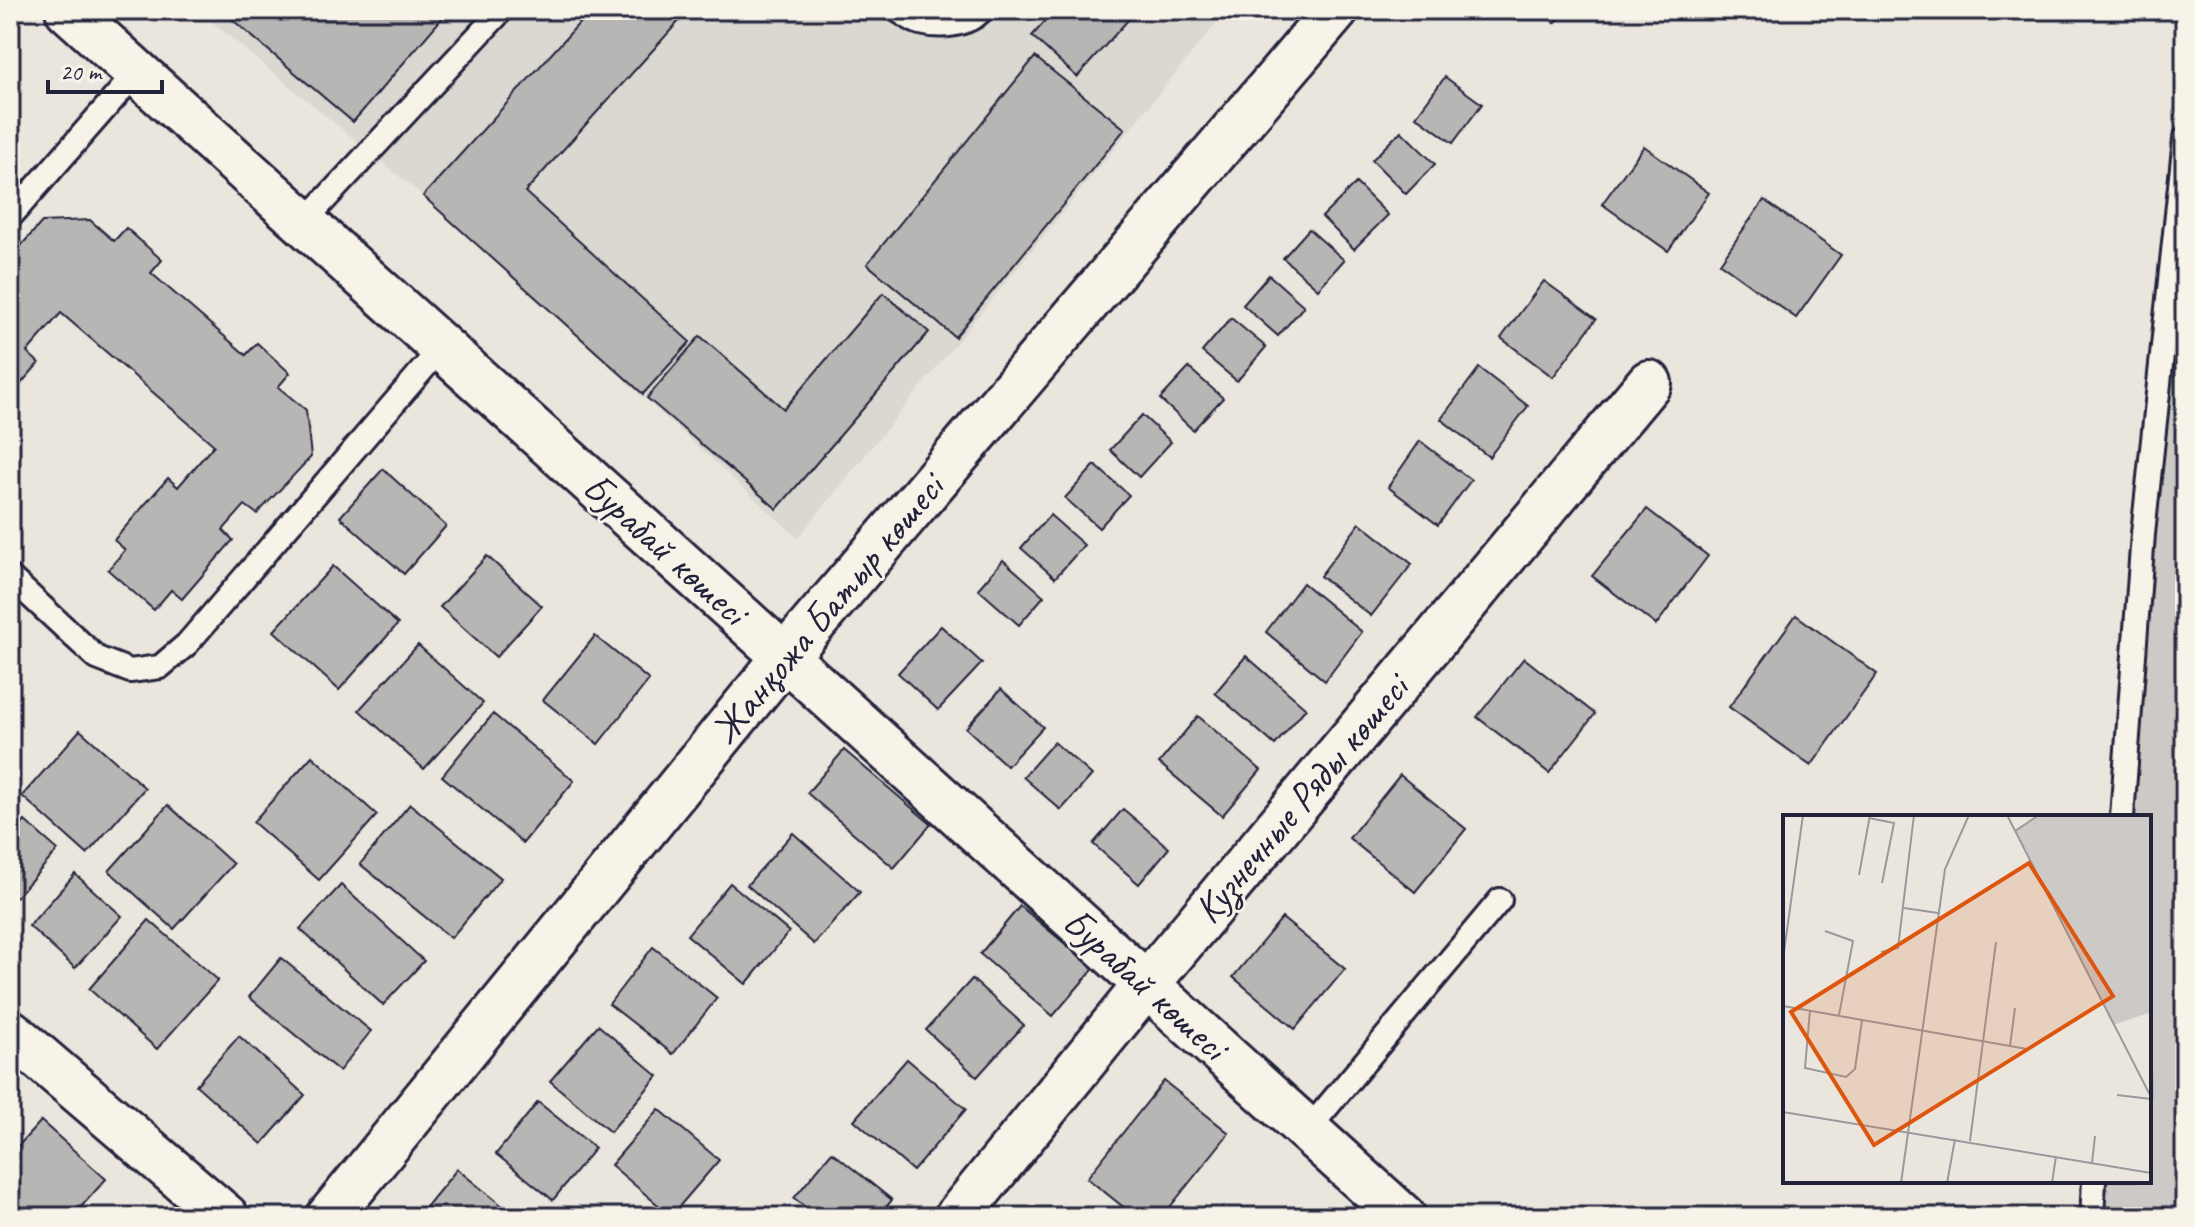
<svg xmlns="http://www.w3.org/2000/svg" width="2195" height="1227" viewBox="0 0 2195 1227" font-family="Caveat,sans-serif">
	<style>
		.built { fill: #dbd8d2 }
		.green { fill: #cdc9c6; stroke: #787680; stroke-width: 2 }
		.building { fill: #b8b6b5; stroke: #22223b; stroke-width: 2 }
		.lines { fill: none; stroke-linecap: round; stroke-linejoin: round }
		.service-casing { stroke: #22223b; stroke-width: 28 }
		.minor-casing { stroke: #22223b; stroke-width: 50 }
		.tertiary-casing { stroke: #22223b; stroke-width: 50 }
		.secondary-casing { stroke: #22223b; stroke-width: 50 }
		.service { stroke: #f7f3e8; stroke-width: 22 }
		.minor { stroke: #f7f3e8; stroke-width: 44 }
		.tertiary { stroke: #f7f3e8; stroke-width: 44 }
		.secondary { stroke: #f7f3e8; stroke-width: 44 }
		.labels { text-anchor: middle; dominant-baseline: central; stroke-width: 6; stroke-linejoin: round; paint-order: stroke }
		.street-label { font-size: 40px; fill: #22223b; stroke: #f7f3e8 }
		.inset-road { fill: none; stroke: #9a989d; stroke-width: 2 }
		.view { fill: #de560e; fill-opacity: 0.15; stroke: #de560e; stroke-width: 4 }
		.inset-edge { fill: none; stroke: #22223b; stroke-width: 4 }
	</style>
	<rect width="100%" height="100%" fill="#eae6de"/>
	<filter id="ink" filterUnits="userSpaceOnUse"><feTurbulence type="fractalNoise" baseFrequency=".0125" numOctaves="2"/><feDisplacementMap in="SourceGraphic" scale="16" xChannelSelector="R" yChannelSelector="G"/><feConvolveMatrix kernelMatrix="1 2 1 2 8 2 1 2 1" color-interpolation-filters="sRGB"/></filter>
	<g filter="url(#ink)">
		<path class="built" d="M197,10H1227L798,538L423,196Z"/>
		<path class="green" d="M2185,139V1217H2092L2094,1181H2149V817H2122Z"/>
		<g class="building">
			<path d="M221,10H449L353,122Z"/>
			<path d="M591,10H689L525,192L690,342L643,394L423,196Z"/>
			<path d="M1055,10H1137L1077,77L1032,36Z"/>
			<path d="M1539,10H1566L1555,23Z"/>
			<path d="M1035,57L1125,129L955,337L867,264Z"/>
			<path d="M1445,77L1482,104L1453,143L1416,116Z"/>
			<path d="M1401,131L1435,164L1406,194L1372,160Z"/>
			<path d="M1644,146L1709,193L1668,251L1602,204Z"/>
			<path d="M1356,183L1388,215L1354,249L1322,217Z"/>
			<path d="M1764,200L1841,255L1796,318L1720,263Z"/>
			<path d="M90,220L114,241L126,228L162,260L151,273L246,355L257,343L290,373L278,387L306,410L311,457L257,514L245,505L223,530L233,540L182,599L171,590L154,610L108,570L125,550L114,540L168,478L178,487L214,445L61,313L27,352L39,363L10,396V258L42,222Z"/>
			<path d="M1309,229L1344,260L1318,289L1283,258Z"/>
			<path d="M1269,275L1304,306L1278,336L1243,305Z"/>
			<path d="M1544,281L1596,319L1553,377L1501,338Z"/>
			<path d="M883,293L929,332L777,509L647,398L700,336L784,409Z"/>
			<path d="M1231,318L1266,347L1237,381L1202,352Z"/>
			<path d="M1189,368L1223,398L1193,430L1160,399Z"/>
			<path d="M1479,368L1528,406L1489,457L1441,419Z"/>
			<path d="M1142,415L1171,442L1139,477L1110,450Z"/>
			<path d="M1420,441L1471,480L1438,525L1388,487Z"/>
			<path d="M1095,465L1129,495L1099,528L1065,498Z"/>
			<path d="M383,469L446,526L404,574L340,517Z"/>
			<path d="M1647,509L1708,556L1656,625L1592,576Z"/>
			<path d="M1050,515L1084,545L1055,578L1021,548Z"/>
			<path d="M1360,523L1412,564L1371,616L1320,576Z"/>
			<path d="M487,556L542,606L496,657L440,607Z"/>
			<path d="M1003,560L1044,596L1019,625L978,589Z"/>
			<path d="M333,566L398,624L339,690L274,631Z"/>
			<path d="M1303,583L1362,632L1325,681L1266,632Z"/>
			<path d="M1796,615L1877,674L1811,766L1729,707Z"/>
			<path d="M941,626L982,663L938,710L898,673Z"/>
			<path d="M595,636L649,680L598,744L543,700Z"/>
			<path d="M418,645L483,703L424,769L359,710Z"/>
			<path d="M1246,656L1306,708L1275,745L1215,693Z"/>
			<path d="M1524,658L1595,714L1549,773L1477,717Z"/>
			<path d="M1001,689L1043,727L1007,766L966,728Z"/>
			<path d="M493,714L574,781L523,843L442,776Z"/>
			<path d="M1198,716L1261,770L1222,816L1159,763Z"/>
			<path d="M80,730L145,788L87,854L22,796Z"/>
			<path d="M1054,742L1092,775L1061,810L1023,777Z"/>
			<path d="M844,750L931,824L894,868L807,793Z"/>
			<path d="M312,756L377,815L319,880L253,822Z"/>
			<path d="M1400,775L1466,829L1415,892L1349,838Z"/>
			<path d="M410,804L501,878L451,938L360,864Z"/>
			<path d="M168,805L233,864L174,929L109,871Z"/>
			<path d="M1123,809L1169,848L1139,884L1093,844Z"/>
			<path d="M25,821L58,850L10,904V838Z"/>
			<path d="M793,833L860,892L814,944L747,885Z"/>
			<path d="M75,874L122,916L75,968L29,926Z"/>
			<path d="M730,883L789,932L746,984L687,935Z"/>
			<path d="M341,885L424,961L383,1005L300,929Z"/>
			<path d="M1020,906L1094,968L1053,1016L980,954Z"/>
			<path d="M1282,918L1345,969L1295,1029L1233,977Z"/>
			<path d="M149,920L218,980L157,1049L89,989Z"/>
			<path d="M653,947L717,998L673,1054L609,1004Z"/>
			<path d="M281,958L371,1031L339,1071L249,997Z"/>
			<path d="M972,979L1024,1025L977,1077L926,1030Z"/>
			<path d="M598,1025L658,1076L610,1132L550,1081Z"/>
			<path d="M239,1036L305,1095L262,1144L196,1085Z"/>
			<path d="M907,1059L966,1109L913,1171L854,1120Z"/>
			<path d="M1164,1081L1229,1133L1162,1217H1136L1087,1178Z"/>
			<path d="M538,1102L595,1148L553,1200L496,1154Z"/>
			<path d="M659,1109L719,1160L671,1216L611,1165Z"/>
			<path d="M41,1121L106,1179L72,1217H16L10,1212V1155Z"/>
			<path d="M832,1152L892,1200L878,1217H817L794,1198Z"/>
			<path d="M457,1169L516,1217H418Z"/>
		</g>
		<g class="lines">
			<defs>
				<g id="service">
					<path d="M897,10C904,14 912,21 920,23C940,28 968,26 982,10"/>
					<path d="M10,217L137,72"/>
					<path d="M304,222L502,10"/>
					<path d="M10,577L97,658L130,671L160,667L187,644L442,347"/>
					<path d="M2122,817L2143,534L2185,139"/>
					<path d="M1307,1131L1500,900"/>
					<path d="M2092,1217L2094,1181"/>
				</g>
				<g id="minor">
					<path d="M785,657L1403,1217"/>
					<path d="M10,1032L226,1217"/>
					<path d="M957,1217L1146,985L1649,383"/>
				</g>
				<path id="tertiary" d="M68,10L785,657"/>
				<path id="secondary" d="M329,1217L785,657L1336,10"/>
			</defs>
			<use href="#service" class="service-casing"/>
			<use href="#minor" class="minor-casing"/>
			<use href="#tertiary" class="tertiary-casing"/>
			<use href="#secondary" class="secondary-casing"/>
			<use href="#service" class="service"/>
			<use href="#minor" class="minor"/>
			<use href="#tertiary" class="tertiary"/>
			<use href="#secondary" class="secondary"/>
		</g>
	</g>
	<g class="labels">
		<g class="street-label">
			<text transform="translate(665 549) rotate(42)">Бурабай көшесі</text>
			<text transform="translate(827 609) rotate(-50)">Жанқожа Батыр көшесі</text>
			<text transform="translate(1301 799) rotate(-50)">Кузнечные Ряды көшесі</text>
			<text transform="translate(1145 984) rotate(42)">Бурабай көшесі</text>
		</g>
	</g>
	<g transform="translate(1783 815)">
		<rect width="368" height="368" fill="#eae6de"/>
		<path d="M257,0H368V197L330,210L232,16Z" fill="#cdc9c6"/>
		<path class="inset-road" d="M224,0L368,282M86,3L111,8L99,68M232,16L256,0M76,60L87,0M121,93L155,98M42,116L70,126L56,200M98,137L115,133L131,0M0,144L20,0M0,191L244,234M27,195L22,253L63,262L72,254L79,205M227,231L232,193M334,280L368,284M0,297L368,358M187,326L213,127M309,348L312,321M118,368L162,54L186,0M164,368L172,324M269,368L273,341"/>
		<path class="view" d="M246,48L330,181L91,330L8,197Z"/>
		<rect width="368" height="368" class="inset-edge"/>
	</g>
	<rect width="2195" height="1227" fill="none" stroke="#f7f3e8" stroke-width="40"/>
	<rect x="20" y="20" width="2155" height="1187" fill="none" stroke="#22223b" stroke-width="3" filter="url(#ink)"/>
	<path d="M48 80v12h114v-12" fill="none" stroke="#22223b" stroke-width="4"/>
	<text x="60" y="80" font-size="24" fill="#22223b" stroke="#f7f3e8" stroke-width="6" paint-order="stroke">20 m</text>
</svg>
